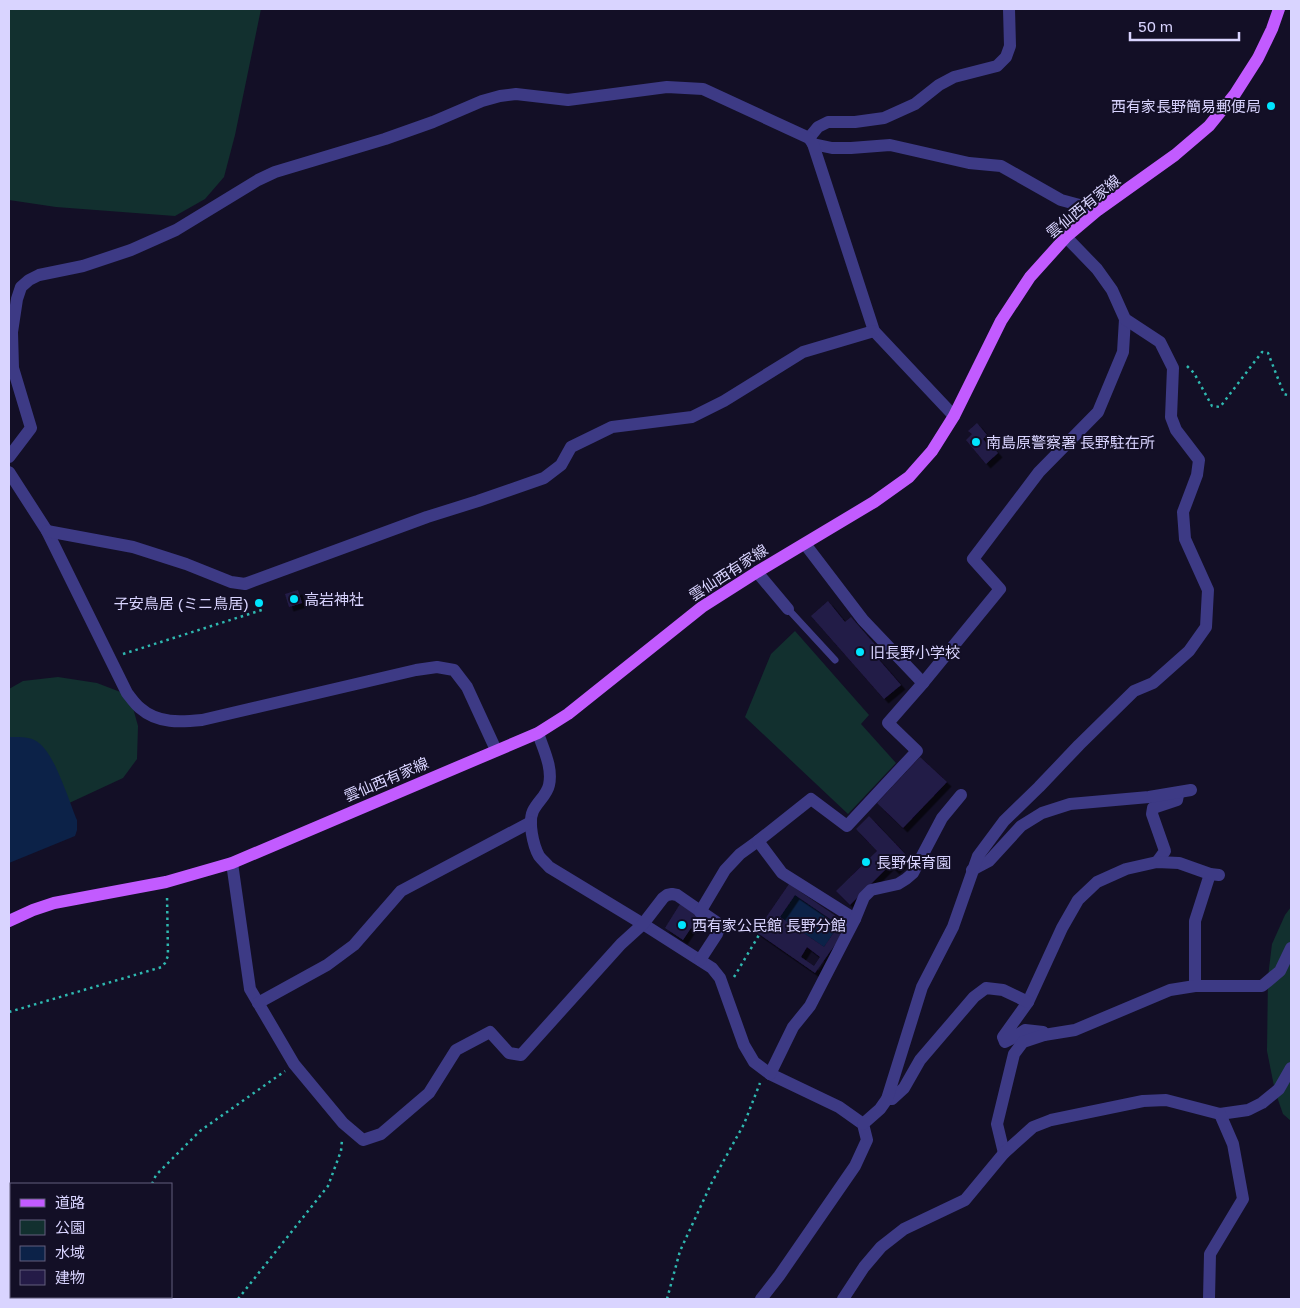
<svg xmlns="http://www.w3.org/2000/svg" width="1300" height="1308" viewBox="0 0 1300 1308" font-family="'Golos Text','Noto Sans JP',sans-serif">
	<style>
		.green { fill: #12302f }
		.water { fill: #0c2248 }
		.building { fill: #241b47; fill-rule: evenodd; filter: url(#shadow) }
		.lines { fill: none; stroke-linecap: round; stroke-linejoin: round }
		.path { stroke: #2fb8b0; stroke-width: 2.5; stroke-dasharray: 2.5 4; stroke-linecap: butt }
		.lane { stroke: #3d3a85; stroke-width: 7 }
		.street { stroke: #3d3a85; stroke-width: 12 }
		.primary { stroke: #c25bff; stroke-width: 12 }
		.poi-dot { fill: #00e5ff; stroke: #130f26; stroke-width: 2 }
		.labels { text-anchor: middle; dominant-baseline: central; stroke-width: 4; stroke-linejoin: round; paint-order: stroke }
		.poi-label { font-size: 15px; fill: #d9d4ff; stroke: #130f26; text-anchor: start }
		.street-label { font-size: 15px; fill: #d9d4ff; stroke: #130f26 }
	</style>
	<defs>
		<filter id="shadow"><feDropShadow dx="4.5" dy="4.5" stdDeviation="0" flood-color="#0009"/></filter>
	</defs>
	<rect width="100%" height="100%" fill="#130f26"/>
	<g class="green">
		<path d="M9,9H261L235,135L224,177L205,199L175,216L56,207L9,200Z"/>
		<path d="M795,631L869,715L861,724L896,763L848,814L745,717L771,654Z"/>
		<path d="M58,677L97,683L123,693L133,708L138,726L137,759L123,778L9,831V689L23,681Z"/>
		<path d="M1291,907V1121L1283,1114L1275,1091L1267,1051L1268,977L1272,944L1285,915Z"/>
	</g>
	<g class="water">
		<path d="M9,737C19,737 31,736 39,743C55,755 69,801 77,820V830L75,836L9,863Z"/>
		<path d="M795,895L839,925L824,947L780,917Z"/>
	</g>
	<g class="building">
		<path d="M977,423L987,435L983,439L989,446L991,445L998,453L986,464L966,440L972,434L968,431Z"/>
		<path d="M298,590L302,603L289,607L285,594Z"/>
		<path d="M828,601L845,622L851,617L879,649L874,654L901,685L884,699L811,616Z"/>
		<path d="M920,757L947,782L903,828L877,803Z"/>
		<path d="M869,816L908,857L895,870L890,865L850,905L836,891L877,851L856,829Z"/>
		<path d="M789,884L849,925L815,973L756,932ZM795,895L839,925L824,947L780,917ZM807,947L820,957L814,966L801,957Z"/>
		<path d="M680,904L699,916L696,920L699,922L694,929L691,928L683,940L665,928Z"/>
	</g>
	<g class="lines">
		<g class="path">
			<path d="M1187,366L1194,373L1212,406L1220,407L1262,352L1268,353L1284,394L1291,396"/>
			<path d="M123,654L265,609"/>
			<path d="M734,977L759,935"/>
			<path d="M9,1012L162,967L165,963L168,956L167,895"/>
			<path d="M152,1184L156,1175L200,1131L285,1071"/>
			<path d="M9,1290L11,1288"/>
			<path d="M238,1299L328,1186L341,1151L342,1140"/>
			<path d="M667,1299L680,1251L712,1182L744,1124L760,1083"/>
		</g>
		<path class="lane" d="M788,609L835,660"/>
		<g class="street">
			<path d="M809,138L818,127L828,122H855L884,118L915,104L939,85L954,77L997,66L1006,57L1010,46L1009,9"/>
			<path d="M813,144L832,148H851L890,145L969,163L1001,166L1061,200L1098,210"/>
			<path d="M9,457L31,428L13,368L12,332L17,299L21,287L29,280L39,275L83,266L131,250L176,230L258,180L275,172L385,139L433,122L482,101L500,96L516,94L568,100L667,87L703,89L809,138L813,144L874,331L954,416"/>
			<path d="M9,472L47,531L127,693C131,698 135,704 140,708C158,724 181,722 202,720L416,670L437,667L454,670L467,687L496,750"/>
			<path d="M47,531L133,547L186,564L231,582L245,584L427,517L478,501L544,478L561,465L571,447L612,427L692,417L724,401L803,352L874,331"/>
			<path d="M805,544L863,620L923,683"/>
			<path d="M757,572L788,609"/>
			<path d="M538,733C543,749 553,767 549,785C547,795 538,801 533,811C528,822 533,845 539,856C542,860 546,863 549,867L643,924L712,968L720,978L744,1045L754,1062L770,1074L839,1107L863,1124L867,1140L855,1166L779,1276L761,1299"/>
			<path d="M1157,862L1165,851L1152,814L1153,808L1177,800L1178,795"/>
			<path d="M232,863L250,989L294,1064L343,1123L363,1140L381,1134L429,1093L456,1050L490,1032L509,1053L521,1055L621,944L643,924L663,898L667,895L672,894L677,895L716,922C719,927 719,929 717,934L700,960"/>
			<path d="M972,870L989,861L1021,826L1042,813L1070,804L1149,797L1191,790"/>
			<path d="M700,912L725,870L740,854L758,841"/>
			<path d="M855,919L782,873L758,841L811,799L847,826L917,751L888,723L923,683L1000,589L973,559L1039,472L1098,412L1123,352L1125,319"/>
			<path d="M1195,986V921L1210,874"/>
			<path d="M258,1003L327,965L354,945L401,891L531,822"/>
			<path d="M1044,1035L1043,1032L1025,1030L1011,1039L1005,1042L1003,1037L1028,1002L1062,928L1078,900L1097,882L1126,869L1157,862L1179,863L1210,874L1219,875"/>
			<path d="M770,1074L793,1027L810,1006L855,919L864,897L871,890L898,884L906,879L913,873L942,818L961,795"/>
			<path d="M887,1099H892L904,1088L920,1060L974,997L986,988L1003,990L1028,1002"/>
			<path d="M863,1124L880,1109L887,1099L922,987L953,927L978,856L1004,821L1039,787L1079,745L1134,691L1153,683L1189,651L1206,627L1208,590L1185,539L1183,512L1197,475L1199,460L1176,430L1171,417L1173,368L1160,342L1125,319L1112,290L1097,269L1066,237"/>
			<path d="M1004,1153L997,1124L1014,1054L1023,1042L1044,1035L1075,1030L1170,990L1195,986H1262L1280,971L1291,948"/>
			<path d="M843,1299L864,1267L881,1247L904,1229L965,1200L1004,1153L1033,1127L1051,1120L1143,1101L1166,1100L1220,1114L1248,1110L1262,1103L1279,1089L1291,1068"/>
			<path d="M1209,1299L1210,1254L1243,1199L1233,1144L1220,1114"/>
		</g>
		<path class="primary" d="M9,921L33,910L54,903L166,882L232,863L538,733L568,714L702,607L757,572L874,502L909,477L932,451L954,416L1001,321L1030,277L1066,237L1098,210L1175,155L1209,126L1235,94L1258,58L1272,29L1279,9"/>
	</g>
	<g class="poi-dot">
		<circle cx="1271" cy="106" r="5"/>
		<circle cx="976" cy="442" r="5"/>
		<circle cx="294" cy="599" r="5"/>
		<circle cx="259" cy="603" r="5"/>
		<circle cx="860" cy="652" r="5"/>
		<circle cx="866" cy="862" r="5"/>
		<circle cx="682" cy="925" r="5"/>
	</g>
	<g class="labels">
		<g class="poi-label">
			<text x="1261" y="106" text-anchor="end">西有家長野簡易郵便局</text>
			<text x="986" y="442">南島原警察署 長野駐在所</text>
			<text x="304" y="599">高岩神社</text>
			<text x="249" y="603" text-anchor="end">子安鳥居 (ミニ鳥居)</text>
			<text x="870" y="652">旧長野小学校</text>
			<text x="876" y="862">長野保育園</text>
			<text x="692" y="925">西有家公民館 長野分館</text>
		</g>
		<g class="street-label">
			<text transform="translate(1083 206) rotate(-39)">雲仙西有家線</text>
			<text transform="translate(728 572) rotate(-33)">雲仙西有家線</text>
			<text transform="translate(386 779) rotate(-23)">雲仙西有家線</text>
		</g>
	</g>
	<rect width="1300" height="1308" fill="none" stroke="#d9d4ff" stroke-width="20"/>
	<rect x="10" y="1183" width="162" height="115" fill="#130f26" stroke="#625e7d"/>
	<rect x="20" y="1199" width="25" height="8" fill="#c25bff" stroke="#625e7d"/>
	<text x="55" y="1208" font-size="15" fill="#d9d4ff">道路</text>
	<rect x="20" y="1220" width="25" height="15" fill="#12302f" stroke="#625e7d"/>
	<text x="55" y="1233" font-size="15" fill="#d9d4ff">公園</text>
	<rect x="20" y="1246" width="25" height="15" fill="#0c2248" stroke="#625e7d"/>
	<text x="55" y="1258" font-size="15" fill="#d9d4ff">水域</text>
	<rect x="20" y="1270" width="25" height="15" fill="#241b47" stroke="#625e7d"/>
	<text x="55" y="1283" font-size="15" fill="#d9d4ff">建物</text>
	<path d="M1130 32v8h109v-8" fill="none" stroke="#d9d4ff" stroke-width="2.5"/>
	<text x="1138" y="32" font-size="15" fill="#d9d4ff" stroke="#130f26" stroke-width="4" paint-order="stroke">50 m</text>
</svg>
